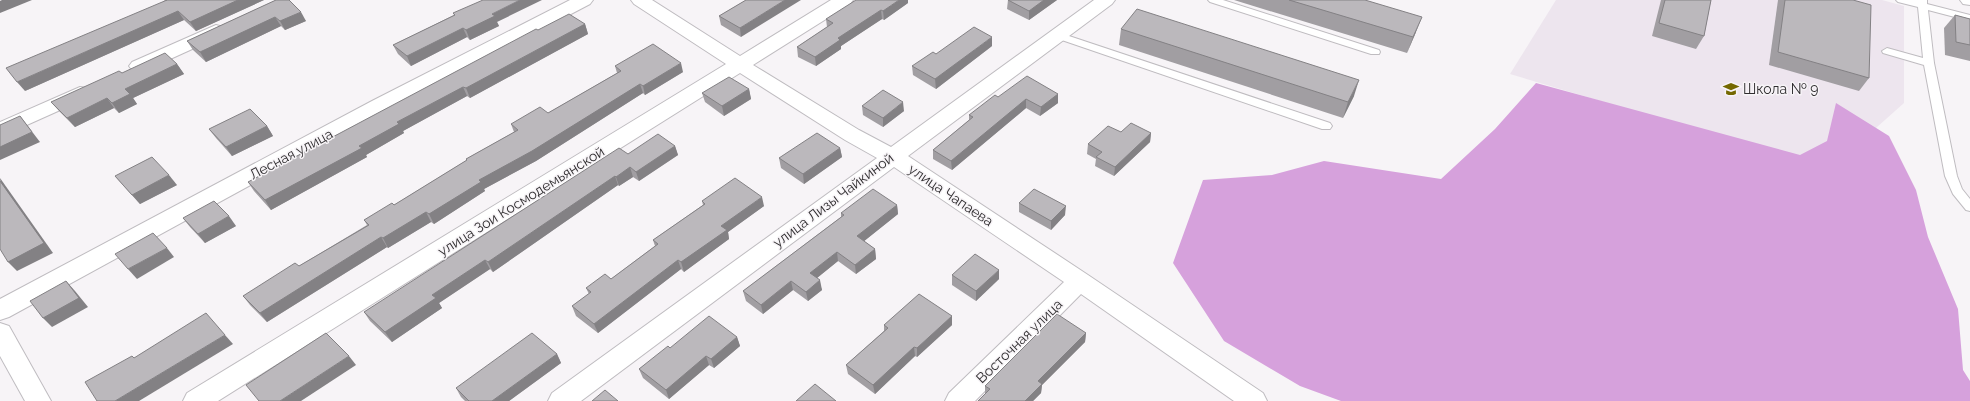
<svg xmlns="http://www.w3.org/2000/svg" width="1970" height="401" viewBox="0 0 1970 401" font-family="Raleway,sans-serif">
	<style>
		.built { fill: #ede5ee }
		.forest { fill: #d6a1dc }
		.lines { fill: none; stroke-linecap: round; stroke-linejoin: round }
		.service-casing { stroke: #bfbcc0; stroke-width: 2 }
		.minor-casing { stroke: #bfbcc0; stroke-width: 2 }
		.service { fill: #fff; fill-rule: evenodd }
		.minor { fill: #fff; fill-rule: evenodd }
		.wall { fill: #a19ea2 }
		.shaded-wall { fill: #838184 }
		.building { fill: #bbb8bc; stroke: #838184 }
		.labels { text-anchor: middle; dominant-baseline: central; stroke-width: 3; stroke-linejoin: round; paint-order: stroke }
		.poi-label { font-size: 14px; fill: #2f2d2f; stroke: #f7f4f7; text-anchor: start }
		.street-label { font-size: 14px; fill: #2f2d2f; stroke: #f7f4f7 }
	</style>
	<rect width="100%" height="100%" fill="#f7f4f7"/>
	<path class="built" d="M1556,0H1882L1904,6V103L1830,169L1510,74Z"/>
	<path class="forest" d="M1536,83L1800,155L1827,141L1836,103L1889,136L1916,190L1928,237L1958,309L1963,370L1970,381V401H1341L1300,386L1224,341L1173,263L1203,180L1272,175L1324,161L1441,179L1495,129Z"/>
	<g class="lines">
		<defs>
			<g id="service">
				<path d="M1208,0H1223L1379,50L1380,52L1379,54H1371L1210,2Z"/>
				<path d="M1896,0H1927V4L1970,15V21L1928,10L1934,63L1957,176L1962,189L1970,199V211L1966,210L1953,194L1945,176L1924,65L1883,53L1882,51L1887,48L1923,58L1918,7L1898,2Z"/>
				<path d="M1057,32L1330,123L1332,126L1330,129H1322L1053,37L1052,35Z"/>
			</g>
			<g id="minor">
				<path d="M570,0H593L590,4L386,111L9,317L0,320V299L372,101Z"/>
				<path d="M631,0H652L740,56L831,0H853L850,4L753,65L859,130L891,147L1094,0H1115L1112,4L908,156L1088,275L1263,393L1267,401H1234L1081,294L975,401H945L949,393L1064,282L894,167L581,401H548L552,393L877,158L845,140L740,73L218,401H183L187,393L726,64L634,4Z"/>
				<path d="M1960,0H1970V5L1963,4Z"/>
				<path d="M216,25L223,27L225,31L223,35L146,70L139,72L132,70L129,66L132,62Z"/>
				<path d="M80,87L87,88L90,93L87,98L0,137V122Z"/>
				<path d="M0,323L9,326L51,401H25L0,356Z"/>
			</g>
		</defs>
		<use href="#service" class="service-casing"/>
		<use href="#minor" class="minor-casing"/>
		<use href="#service" class="service"/>
		<use href="#minor" class="minor"/>
	</g>
	<g class="wall">
		<path d="M164,0H264L196,31L184,20L25,91L165,1Z"/>
		<path d="M276,0L306,21L285,30L281,26L206,62L193,50L187,41Z"/>
		<path d="M746,0L741,37L721,25L719,16Z"/>
		<path d="M1008,0H1057L1029,20L1007,9Z"/>
		<path d="M1234,0H1365L1416,32L1407,53Z"/>
		<path d="M1661,0H1711L1704,36L1696,49L1652,36Z"/>
		<path d="M1778,0H1853L1869,78L1859,91L1769,65Z"/>
		<path d="M908,3L884,20L882,19L841,46V49L816,66L798,57L797,47L827,27L826,19Z"/>
		<path d="M453,13L497,22L499,26L470,40L467,37L411,66L398,54L393,45L454,15Z"/>
		<path d="M1955,15L1970,19V61L1945,55L1944,28Z"/>
		<path d="M585,24L588,34L470,98L467,96L403,131L404,133L366,155L367,157L271,210L254,191L248,182L538,30Z"/>
		<path d="M1121,29L1354,96L1343,118L1119,45Z"/>
		<path d="M992,46L936,89L913,75L912,66Z"/>
		<path d="M177,64L184,74L133,98L137,104L119,113L114,108L75,127L59,111L51,102L122,73Z"/>
		<path d="M615,66L683,72L645,95L643,93L536,161L484,189L485,191L434,224L431,222L388,248L387,247L267,322L250,305L243,296L299,266L367,225L364,220L394,205L467,160L466,159L514,132L511,124L548,113L617,73Z"/>
		<path d="M749,89L751,99L724,116L705,102L702,93Z"/>
		<path d="M1058,94V103L1040,116L1026,108L952,170L933,159V150L969,120V115L998,97Z"/>
		<path d="M862,106L904,111L883,127L863,115Z"/>
		<path d="M267,126L273,136L232,156L216,138L209,129Z"/>
		<path d="M1121,132L1151,133L1150,142L1114,176L1095,166L1096,159L1087,154L1088,144Z"/>
		<path d="M675,146L678,155L639,181L633,177L619,186L618,185L493,272L490,269L439,303L442,308L392,342L370,321L364,312L628,154Z"/>
		<path d="M840,148L842,157L804,184L781,168L779,158Z"/>
		<path d="M115,176L177,185L140,204Z"/>
		<path d="M702,201L764,206L728,232L729,239L684,272L681,269L598,333L576,316L572,306L589,294L586,288L611,279L655,246L653,240L703,205Z"/>
		<path d="M1019,203L1065,215L1051,230L1019,212Z"/>
		<path d="M897,205L898,214L864,241L875,249L876,259L856,274L838,261L817,278L822,290L808,301L793,290L763,314L746,301L743,291L841,217V213Z"/>
		<path d="M183,218L236,226L205,243L190,227Z"/>
		<path d="M952,275L999,279L976,301L952,285Z"/>
		<path d="M952,316V325L917,357L915,356L875,394L848,374L846,365L884,331V325Z"/>
		<path d="M1086,333L1085,342L1042,385L1041,393L1033,401H978L985,394V386Z"/>
		<path d="M737,337L740,346L714,368L709,365L669,399L643,378L639,369L670,348Z"/>
		<path d="M557,354L561,363L509,401H465L461,397L456,388Z"/>
	</g>
	<g class="shaded-wall">
		<path d="M2,0H32L0,13V1Z"/>
		<path d="M238,0H264L196,31L190,22Z"/>
		<path d="M520,0H542L497,22L499,26L470,40L466,30L492,14Z"/>
		<path d="M785,0H801L741,37L740,28Z"/>
		<path d="M899,0H908V3L884,20L883,11Z"/>
		<path d="M1044,0H1057L1029,20V11Z"/>
		<path d="M881,10L882,19L841,46V49L816,66L815,57L838,38Z"/>
		<path d="M178,11L184,20L25,91L17,82Z"/>
		<path d="M301,12L306,21L285,30L280,21Z"/>
		<path d="M275,17L281,26L206,62L200,52Z"/>
		<path d="M1422,17L1416,32L1407,53L1413,37Z"/>
		<path d="M585,24L588,34L470,98L466,88Z"/>
		<path d="M463,28L467,37L411,66L407,56Z"/>
		<path d="M992,37V46L936,89L935,79Z"/>
		<path d="M681,63L683,72L645,95L643,86Z"/>
		<path d="M177,64L184,74L133,98L137,104L119,113L112,103L125,89Z"/>
		<path d="M1359,80L1354,96L1343,118L1348,102Z"/>
		<path d="M640,84L643,93L536,161L484,189L485,191L434,224L429,214L479,180Z"/>
		<path d="M463,87L467,96L403,131L404,133L366,155L367,157L271,210L265,200L359,146L397,122Z"/>
		<path d="M749,89L751,99L724,116L722,106Z"/>
		<path d="M1058,94V103L1040,116L1041,107Z"/>
		<path d="M107,98L114,108L75,127L67,118Z"/>
		<path d="M1026,99V108L952,170L951,161Z"/>
		<path d="M903,102L904,111L883,127V118Z"/>
		<path d="M20,116L40,142L0,160V147Z"/>
		<path d="M267,126L273,136L232,156L226,147Z"/>
		<path d="M1151,133L1150,142L1114,176L1115,167Z"/>
		<path d="M675,146L678,155L639,181L636,172Z"/>
		<path d="M840,148L842,157L804,184L803,174Z"/>
		<path d="M630,167L633,177L619,186L616,177Z"/>
		<path d="M169,175L177,185L140,204L132,195Z"/>
		<path d="M615,176L618,185L493,272L488,262Z"/>
		<path d="M0,178L53,253L17,271L8,262Z"/>
		<path d="M762,197L764,206L728,232L729,239L684,272L681,262L721,226Z"/>
		<path d="M897,205L898,214L858,246L857,236Z"/>
		<path d="M1066,206L1065,215L1051,230V221Z"/>
		<path d="M426,212L431,222L388,248L383,238Z"/>
		<path d="M229,216L236,226L205,243L198,234Z"/>
		<path d="M381,237L387,247L267,322L260,313Z"/>
		<path d="M167,248L174,257L137,279L128,269Z"/>
		<path d="M875,249L876,259L856,274L855,265Z"/>
		<path d="M837,252L838,261L812,282L810,273Z"/>
		<path d="M485,260L490,269L439,303L442,308L392,342L385,332L432,295Z"/>
		<path d="M678,260L681,269L598,333L594,324Z"/>
		<path d="M999,270V279L976,301V291Z"/>
		<path d="M820,280L822,290L808,301L806,292Z"/>
		<path d="M66,281L75,291L88,307L52,327L43,318Z"/>
		<path d="M791,281L793,290L763,314L761,305Z"/>
		<path d="M952,316V325L917,357V348Z"/>
		<path d="M1086,333L1085,342L1042,385L1041,393L1033,401H1025L1038,381Z"/>
		<path d="M225,335L233,344L139,401H115Z"/>
		<path d="M737,337L740,346L714,368L711,359Z"/>
		<path d="M914,347L915,356L875,394L873,385Z"/>
		<path d="M557,354L561,363L509,401H492Z"/>
		<path d="M349,356L356,365L301,401H280Z"/>
		<path d="M706,356L709,365L669,399L666,390Z"/>
	</g>
	<g class="building">
		<path d="M166,0H238L190,22L178,11L17,82L6,68L167,0Z"/>
		<path d="M276,0H289L301,12L280,21L275,17L200,52L187,41Z"/>
		<path d="M483,0H520L492,14L495,16L466,30L463,28L407,56L393,45L455,15L453,13Z"/>
		<path d="M746,0H785L740,28L719,16Z"/>
		<path d="M856,0H899L883,11L881,10L838,38L840,40L815,57L797,47L833,23L826,19Z"/>
		<path d="M1008,0H1044L1029,11Z"/>
		<path d="M1289,0H1365L1422,17L1413,37Z"/>
		<path d="M1665,0H1711L1704,36L1659,23Z"/>
		<path d="M1785,0H1853L1871,5L1869,78L1778,52Z"/>
		<path d="M1137,9L1359,80L1348,102L1121,29Z"/>
		<path d="M569,14L585,24L466,88L463,87L397,122L399,124L359,146L362,148L265,200L248,182L536,29L538,30Z"/>
		<path d="M1955,15L1970,19V45L1956,42Z"/>
		<path d="M974,27L992,37L935,79L912,66L933,52L936,54Z"/>
		<path d="M653,44L681,63L643,86L640,84L532,151L479,180L481,182L429,214L426,212L383,238L381,237L260,313L243,296L295,263L299,266L369,225L364,220L392,203L394,205L467,160L466,159L518,130L511,124L540,107L548,113L621,71L615,66Z"/>
		<path d="M165,53L177,64L125,89L130,94L112,103L107,98L67,118L51,102L119,71L122,73Z"/>
		<path d="M1027,76L1058,94L1041,107L1026,99L951,161L933,150L973,117L969,115L995,95L998,97Z"/>
		<path d="M729,77L749,89L722,106L702,93Z"/>
		<path d="M883,90L903,102L883,118L862,106Z"/>
		<path d="M250,109L267,126L226,147L209,129Z"/>
		<path d="M20,116L32,132L0,147V125Z"/>
		<path d="M1131,123L1151,133L1115,167L1096,157L1102,152L1088,144L1108,126L1121,132Z"/>
		<path d="M817,133L840,148L803,174L779,158Z"/>
		<path d="M658,134L675,146L636,172L630,167L616,177L615,176L488,262L485,260L432,295L436,298L385,332L364,312L619,148L628,154Z"/>
		<path d="M152,157L169,175L132,195L115,176Z"/>
		<path d="M735,178L762,197L721,226L727,230L681,262L678,260L594,324L572,306L591,292L586,288L605,274L611,279L658,244L653,240L705,204L702,201Z"/>
		<path d="M0,181L44,243L8,262L0,249Z"/>
		<path d="M873,189L897,205L857,236L875,249L855,265L837,252L810,273L820,280L806,292L791,281L761,305L743,291L844,215L841,213Z"/>
		<path d="M1034,189L1066,206L1051,221L1019,203Z"/>
		<path d="M214,201L229,216L198,234L183,218Z"/>
		<path d="M153,233L167,248L128,269L115,254Z"/>
		<path d="M975,254L999,270L976,291L952,275Z"/>
		<path d="M66,281L79,298L43,318L30,301Z"/>
		<path d="M919,294L952,316L917,348L914,347L873,385L846,365L888,328L884,325Z"/>
		<path d="M206,313L225,335L115,401H97L85,382L132,356L134,358Z"/>
		<path d="M1057,314L1086,333L1038,381L1042,384L1025,401H978L990,389L985,386Z"/>
		<path d="M709,316L737,337L711,359L706,356L666,390L639,369L668,346L670,348Z"/>
		<path d="M326,333L349,356L280,401H259L246,385Z"/>
		<path d="M532,333L557,354L492,401H469L456,388Z"/>
		<path d="M815,384L836,401H796Z"/>
		<path d="M605,390L618,401H592Z"/>
	</g>
	<defs>
		<symbol id="school-bare" viewBox="-9 -9 18 18"><path d="M0-5L7-2L0 1L-7-2ZM-4 1L0 2.5L4 1V4Q0 6-4 4Z" fill="#746800" stroke="#f7f4f7" stroke-width="2.5" paint-order="stroke"/></symbol>
	</defs>
	<g fill-rule="evenodd">
		<use href="#school-bare" x="1720" y="78" width="22" height="22"/>
	</g>
	<g class="labels">
		<g class="poi-label">
			<text x="1743" y="89">Школа № 9</text>
		</g>
		<g class="street-label">
			<text transform="translate(291 154) rotate(-28)">Лесная улица</text>
			<text transform="translate(951 195) rotate(34)">улица Чапаева</text>
			<text transform="translate(833 200) rotate(-37)">улица Лизы Чайкиной</text>
			<text transform="translate(521 201) rotate(-32)">улица Зои Космодемьянской</text>
			<text transform="translate(1019 341) rotate(-44)">Восточная улица</text>
		</g>
	</g>
</svg>
